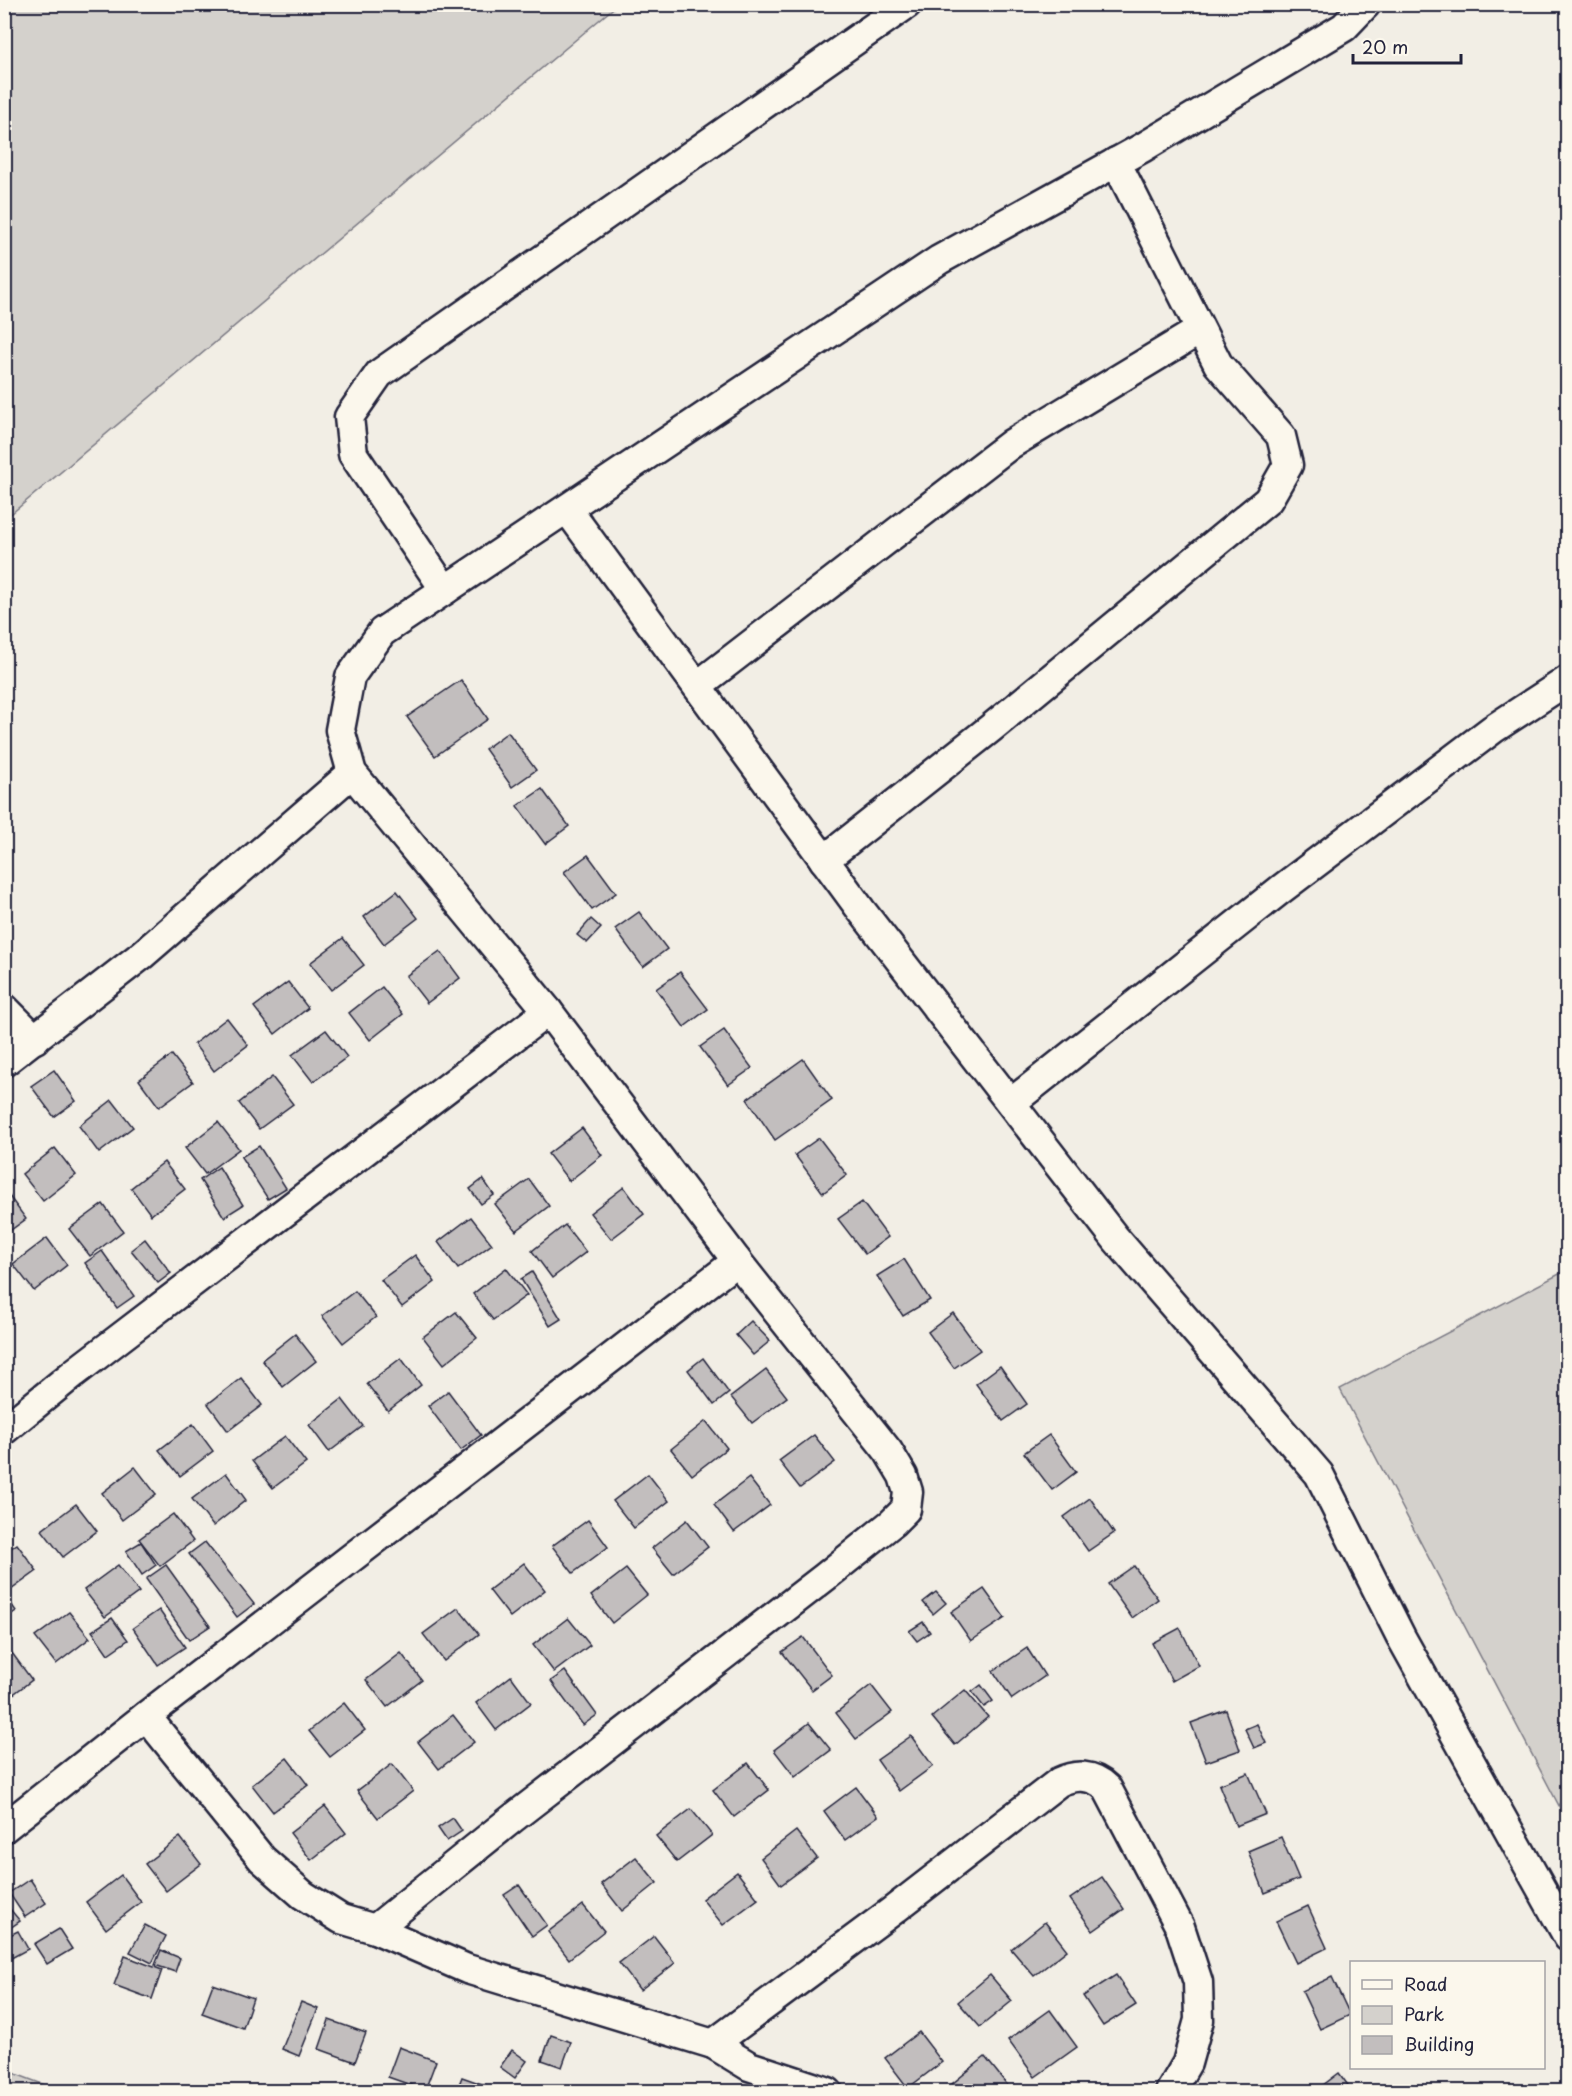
<svg xmlns="http://www.w3.org/2000/svg" width="1572" height="2096" viewBox="0 0 1572 2096" font-family="'Playpen Sans',sans-serif">
	<style>
		.green { fill: #d4d1cc; stroke: #7b7a84; stroke-width: 1.5 }
		.building { fill: #c2bebe; stroke: #22223b; stroke-width: 1.5 }
		.lines { fill: none; stroke-linecap: round; stroke-linejoin: round }
		.minor-casing { stroke: #22223b; stroke-width: 33 }
		.minor { stroke: #fbf7ec; stroke-width: 28 }
	</style>
	<rect width="100%" height="100%" fill="#f2eee5"/>
	<filter id="ink" filterUnits="userSpaceOnUse"><feTurbulence type="fractalNoise" baseFrequency=".0167" numOctaves="2"/><feDisplacementMap in="SourceGraphic" scale="12" xChannelSelector="R" yChannelSelector="G"/><feConvolveMatrix kernelMatrix="1 2 1 2 8 2 1 2 1" color-interpolation-filters="sRGB"/></filter>
	<g filter="url(#ink)">
		<g class="green">
			<path d="M5,4H617V5L5,519Z"/>
			<path d="M1567,1270V1821L1340,1389Z"/>
			<path d="M5,2070L61,2091H5Z"/>
		</g>
		<g class="building">
			<path d="M461,680L488,719L435,756L407,717Z"/>
			<path d="M508,732L536,770L512,787L485,749Z"/>
			<path d="M542,789L569,826L545,844L517,806Z"/>
			<path d="M588,855L616,893L592,910L564,872Z"/>
			<path d="M397,891L418,918L384,944L364,917Z"/>
			<path d="M639,912L667,949L643,967L615,929Z"/>
			<path d="M591,919L601,928L587,943L577,935Z"/>
			<path d="M343,938L364,965L331,990L310,963Z"/>
			<path d="M440,951L460,978L427,1003L406,976Z"/>
			<path d="M680,972L708,1009L684,1027L656,989Z"/>
			<path d="M288,982L308,1008L275,1034L254,1007Z"/>
			<path d="M382,987L403,1014L370,1040L349,1013Z"/>
			<path d="M227,1018L248,1045L214,1071L194,1044Z"/>
			<path d="M326,1030L347,1057L313,1082L292,1055Z"/>
			<path d="M724,1030L752,1068L728,1085L700,1047Z"/>
			<path d="M172,1055L193,1082L159,1107L139,1080Z"/>
			<path d="M803,1059L832,1100L775,1140L747,1099Z"/>
			<path d="M54,1070L76,1101L54,1117L31,1086Z"/>
			<path d="M272,1077L293,1104L259,1129L239,1103Z"/>
			<path d="M112,1100L133,1127L99,1153L79,1126Z"/>
			<path d="M218,1122L239,1149L205,1174L185,1148Z"/>
			<path d="M582,1128L602,1155L569,1181L548,1154Z"/>
			<path d="M819,1138L847,1175L823,1193L795,1155Z"/>
			<path d="M259,1146L286,1188L268,1199L241,1157Z"/>
			<path d="M55,1148L76,1175L43,1201L22,1174Z"/>
			<path d="M164,1162L185,1189L151,1215L131,1188Z"/>
			<path d="M219,1167L243,1205L224,1217L200,1180Z"/>
			<path d="M483,1179L494,1195L481,1204L470,1189Z"/>
			<path d="M529,1179L549,1206L516,1231L495,1204Z"/>
			<path d="M624,1187L644,1214L611,1239L590,1213Z"/>
			<path d="M6,1192L26,1219L4,1235V1193Z"/>
			<path d="M862,1202L888,1237L865,1254L838,1219Z"/>
			<path d="M103,1204L123,1231L90,1256L69,1229Z"/>
			<path d="M471,1217L492,1244L458,1269L438,1242Z"/>
			<path d="M565,1225L586,1252L552,1278L532,1251Z"/>
			<path d="M47,1238L67,1265L34,1291L13,1264Z"/>
			<path d="M145,1239L171,1273L158,1283L131,1250Z"/>
			<path d="M102,1251L134,1296L117,1308L85,1263Z"/>
			<path d="M415,1255L435,1282L402,1307L381,1280Z"/>
			<path d="M904,1259L930,1300L903,1316L877,1276Z"/>
			<path d="M506,1268L527,1295L493,1320L473,1294Z"/>
			<path d="M532,1272L561,1319L550,1326L521,1279Z"/>
			<path d="M355,1291L376,1317L343,1343L322,1316Z"/>
			<path d="M456,1312L477,1338L444,1364L423,1337Z"/>
			<path d="M953,1313L980,1350L954,1368L928,1332Z"/>
			<path d="M751,1321L770,1341L753,1355L736,1335Z"/>
			<path d="M295,1334L316,1361L283,1387L262,1360Z"/>
			<path d="M401,1358L421,1385L388,1411L367,1384Z"/>
			<path d="M703,1358L729,1393L714,1405L688,1370Z"/>
			<path d="M1000,1366L1027,1404L1003,1421L976,1384Z"/>
			<path d="M766,1370L787,1397L752,1423L731,1397Z"/>
			<path d="M241,1378L262,1405L228,1431L208,1404Z"/>
			<path d="M448,1391L481,1435L461,1450L428,1406Z"/>
			<path d="M342,1399L363,1426L329,1452L309,1425Z"/>
			<path d="M706,1421L727,1448L692,1475L671,1449Z"/>
			<path d="M193,1424L213,1451L180,1476L159,1450Z"/>
			<path d="M814,1435L835,1462L800,1488L779,1461Z"/>
			<path d="M1049,1435L1076,1472L1052,1490L1024,1453Z"/>
			<path d="M285,1436L306,1463L273,1488L252,1461Z"/>
			<path d="M135,1467L156,1494L122,1520L102,1493Z"/>
			<path d="M226,1473L246,1500L213,1526L192,1499Z"/>
			<path d="M648,1474L669,1501L634,1528L613,1501Z"/>
			<path d="M749,1478L770,1505L734,1532L714,1505Z"/>
			<path d="M1090,1498L1114,1533L1088,1551L1064,1517Z"/>
			<path d="M76,1504L97,1531L63,1557L42,1530Z"/>
			<path d="M173,1514L193,1541L160,1566L139,1539Z"/>
			<path d="M588,1520L608,1547L573,1573L552,1546Z"/>
			<path d="M687,1520L708,1547L673,1574L652,1548Z"/>
			<path d="M141,1542L156,1565L142,1575L126,1551Z"/>
			<path d="M205,1542L254,1604L237,1617L189,1554Z"/>
			<path d="M17,1544L37,1571L4,1595V1553Z"/>
			<path d="M524,1563L545,1590L510,1617L489,1590Z"/>
			<path d="M118,1565L139,1592L105,1617L84,1590Z"/>
			<path d="M166,1565L210,1626L189,1640L146,1579Z"/>
			<path d="M1134,1566L1158,1599L1132,1618L1108,1584Z"/>
			<path d="M626,1569L647,1595L612,1623L591,1596Z"/>
			<path d="M984,1589L1005,1618L971,1641L951,1612Z"/>
			<path d="M936,1592L946,1603L933,1614L923,1602Z"/>
			<path d="M7,1598L16,1611L4,1619V1600Z"/>
			<path d="M458,1608L479,1634L444,1661L423,1634Z"/>
			<path d="M159,1610L185,1647L158,1665L133,1628Z"/>
			<path d="M69,1612L90,1638L56,1664L35,1637Z"/>
			<path d="M112,1618L128,1640L108,1654L92,1631Z"/>
			<path d="M568,1618L590,1645L554,1672L533,1645Z"/>
			<path d="M923,1622L930,1632L917,1641L909,1631Z"/>
			<path d="M1180,1628L1199,1666L1172,1681L1152,1643Z"/>
			<path d="M803,1637L832,1675L812,1690L782,1652Z"/>
			<path d="M1027,1648L1045,1676L1012,1699L993,1671Z"/>
			<path d="M12,1653L32,1680L4,1701V1658Z"/>
			<path d="M401,1653L422,1680L387,1707L366,1680Z"/>
			<path d="M565,1671L597,1715L583,1725L551,1681Z"/>
			<path d="M511,1676L531,1703L496,1730L476,1703Z"/>
			<path d="M871,1685L892,1712L856,1739L836,1713Z"/>
			<path d="M981,1685L993,1701L984,1707L972,1692Z"/>
			<path d="M965,1690L988,1717L955,1745L932,1717Z"/>
			<path d="M344,1703L365,1730L330,1757L309,1731Z"/>
			<path d="M1226,1710L1240,1750L1206,1762L1191,1723Z"/>
			<path d="M453,1715L474,1742L439,1769L418,1742Z"/>
			<path d="M809,1723L831,1750L795,1777L774,1750Z"/>
			<path d="M1257,1724L1266,1743L1254,1748L1245,1729Z"/>
			<path d="M911,1736L933,1766L899,1791L877,1760Z"/>
			<path d="M287,1758L308,1785L273,1812L252,1785Z"/>
			<path d="M748,1763L769,1790L734,1817L713,1790Z"/>
			<path d="M392,1764L413,1791L378,1818L357,1791Z"/>
			<path d="M1248,1773L1266,1814L1236,1826L1219,1785Z"/>
			<path d="M856,1787L878,1816L845,1840L824,1811Z"/>
			<path d="M325,1806L346,1833L311,1860L290,1833Z"/>
			<path d="M691,1809L712,1835L677,1862L656,1836Z"/>
			<path d="M453,1818L462,1831L447,1841L438,1828Z"/>
			<path d="M796,1831L817,1858L781,1885L761,1858Z"/>
			<path d="M180,1837L201,1864L166,1891L145,1864Z"/>
			<path d="M1281,1837L1299,1879L1265,1893L1248,1851Z"/>
			<path d="M636,1857L657,1883L622,1911L601,1884Z"/>
			<path d="M737,1872L758,1899L723,1925L702,1899Z"/>
			<path d="M121,1875L141,1902L106,1929L86,1902Z"/>
			<path d="M1102,1877L1124,1909L1093,1931L1070,1899Z"/>
			<path d="M30,1879L46,1903L25,1917L9,1893Z"/>
			<path d="M519,1885L547,1925L532,1936L504,1895Z"/>
			<path d="M4,1902L20,1921L4,1932Z"/>
			<path d="M583,1905L604,1931L569,1959L548,1932Z"/>
			<path d="M1308,1906L1327,1948L1296,1963L1276,1921Z"/>
			<path d="M1045,1922L1067,1950L1034,1976L1011,1949Z"/>
			<path d="M145,1925L166,1936L152,1963L130,1952Z"/>
			<path d="M59,1929L72,1949L47,1964L34,1944Z"/>
			<path d="M18,1931L28,1949L4,1962V1938Z"/>
			<path d="M654,1936L675,1963L640,1990L619,1963Z"/>
			<path d="M161,1950L180,1958L175,1972L155,1965Z"/>
			<path d="M125,1956L162,1970L152,1999L114,1985Z"/>
			<path d="M990,1975L1012,2001L980,2027L958,2002Z"/>
			<path d="M1116,1975L1136,2005L1103,2026L1083,1996Z"/>
			<path d="M1332,1977L1350,2015L1320,2029L1302,1991Z"/>
			<path d="M213,1984L253,1998L243,2028L202,2013Z"/>
			<path d="M301,2002L318,2009L299,2056L282,2049Z"/>
			<path d="M1050,2010L1077,2047L1035,2077L1008,2040Z"/>
			<path d="M329,2020L366,2033L355,2062L319,2049Z"/>
			<path d="M919,2032L942,2062L908,2088L885,2058Z"/>
			<path d="M551,2035L571,2042L562,2067L542,2060Z"/>
			<path d="M399,2047L436,2061L425,2090L388,2077Z"/>
			<path d="M512,2050L527,2061L515,2078L500,2067Z"/>
			<path d="M985,2057L1009,2087L1003,2092H958L952,2084Z"/>
			<path d="M1339,2073L1353,2092H1314Z"/>
			<path d="M462,2077L499,2090L498,2092H456Z"/>
		</g>
		<g class="lines">
			<defs>
				<g id="minor">
					<path d="M567,509L861,910L1116,1239L1319,1474L1401,1637L1568,1937"/>
					<path d="M445,590L353,454L349,417L379,374L907,4"/>
					<path d="M697,686L1011,444L1200,330"/>
					<path d="M824,860L991,728L1268,500L1288,465L1281,436L1218,364L1116,162"/>
					<path d="M4,1008L35,1039"/>
					<path d="M4,1062L142,955L352,773"/>
					<path d="M1011,1103L1280,890L1493,729L1568,680"/>
					<path d="M4,1430L74,1373L548,1011"/>
					<path d="M146,1716L262,1859L303,1895L341,1919L375,1929L467,1969L713,2044L749,2066L828,2092"/>
					<path d="M4,1828L146,1716L737,1261"/>
					<path d="M375,1929L513,1818L825,1577L892,1523L906,1509L908,1492L903,1476L888,1451L737,1261L548,1011L352,773L340,730L350,677L382,632L939,260L1142,148L1344,27L1366,4"/>
					<path d="M713,2044L891,1912L1059,1782C1076,1774 1093,1774 1107,1788L1180,1927L1198,1982L1199,2020L1187,2063L1170,2092"/>
				</g>
			</defs>
			<use href="#minor" class="minor-casing"/>
			<use href="#minor" class="minor"/>
		</g>
	</g>
	<rect width="1572" height="2096" fill="none" stroke="#fbf7ec" stroke-width="24"/>
	<rect x="12" y="12" width="1548" height="2072" fill="none" stroke="#22223b" stroke-width="2" filter="url(#ink)"/>
	<rect x="1350" y="1961" width="195" height="108" fill="#fbf7ec" stroke="#a4a2a5" stroke-width="1.5"/>
	<rect x="1362" y="1980" width="30" height="9" fill="#fbf7ec" stroke="#a4a2a5" stroke-width="1.5"/>
	<text x="1404" y="1991" font-size="18" fill="#22223b">Road</text>
	<rect x="1362" y="2006" width="30" height="18" fill="#d4d1cc" stroke="#a4a2a5" stroke-width="1.5"/>
	<text x="1404" y="2021" font-size="18" fill="#22223b">Park</text>
	<rect x="1362" y="2036" width="30" height="18" fill="#c2bebe" stroke="#a4a2a5" stroke-width="1.5"/>
	<text x="1404" y="2051" font-size="18" fill="#22223b">Building</text>
	<path d="M1353 54v9h108v-9" fill="none" stroke="#22223b" stroke-width="3"/>
	<text x="1362" y="54" font-size="18" fill="#22223b" stroke="#fbf7ec" stroke-width="4.5" paint-order="stroke">20 m</text>
</svg>
